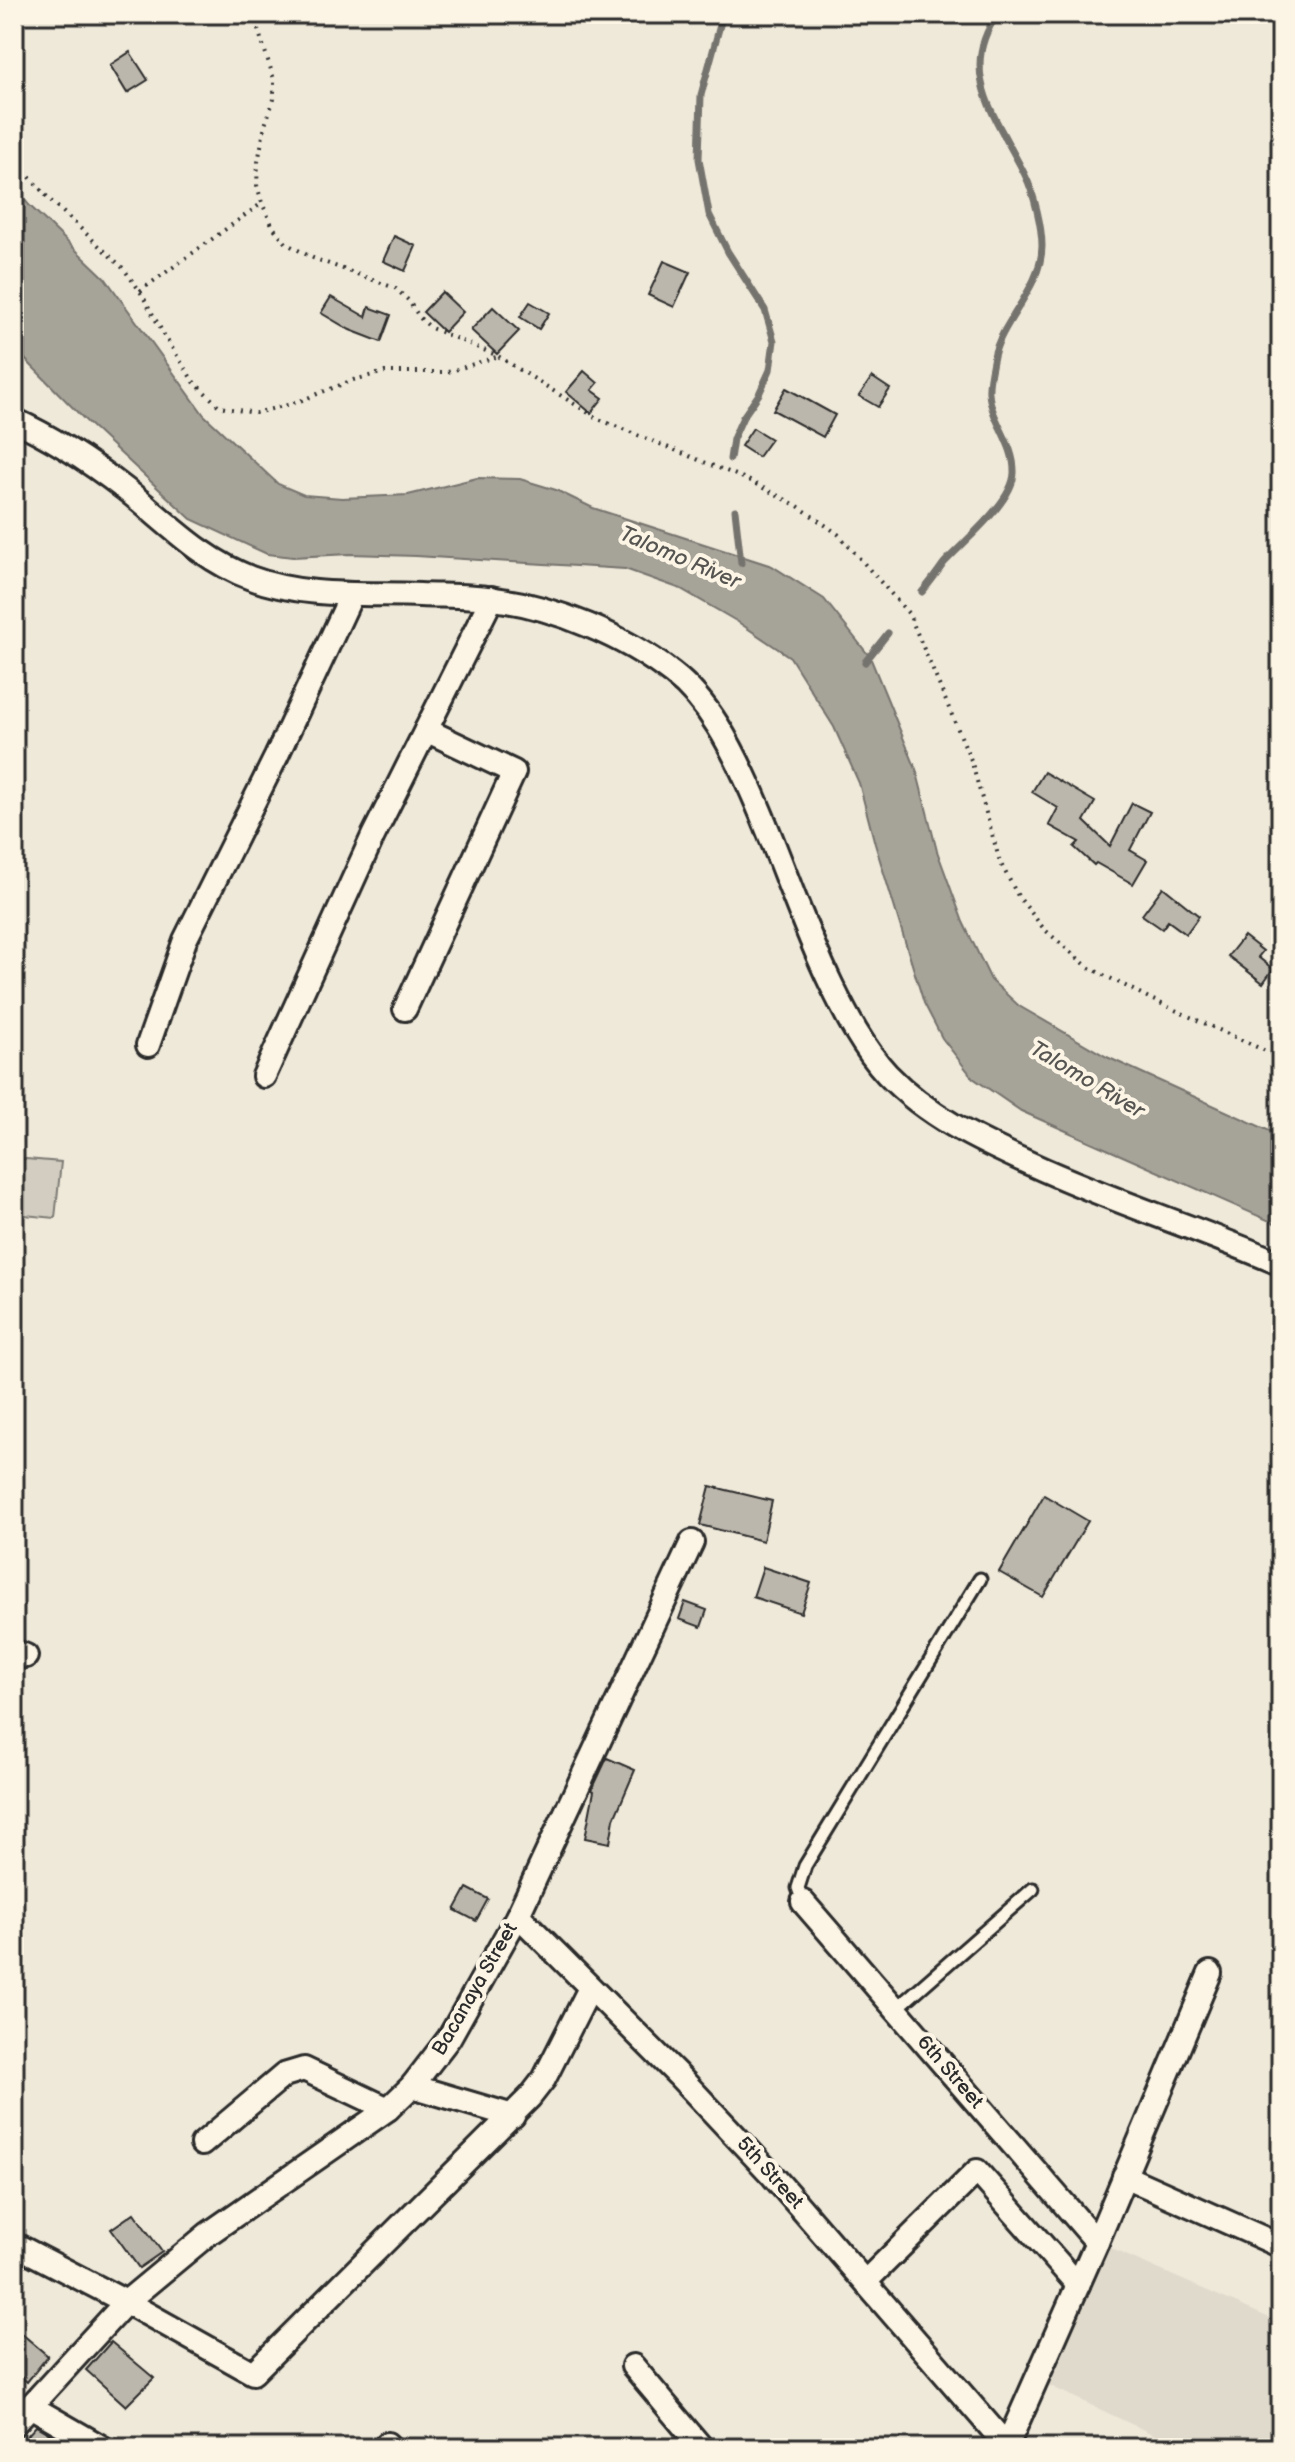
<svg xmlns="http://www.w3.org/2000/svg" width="1295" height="2462" viewBox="0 0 1295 2462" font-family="'Balsamiq Sans',sans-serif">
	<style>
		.built { fill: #e0dacc }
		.green { fill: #d2cdc0; stroke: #7e7c76; stroke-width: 2 }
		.water { fill: #a6a399; stroke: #75736d; stroke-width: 2 }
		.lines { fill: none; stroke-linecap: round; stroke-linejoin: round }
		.stream { stroke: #75736d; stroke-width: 7 }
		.building { fill: #bcb7ac; stroke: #2b2b2b; stroke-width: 2 }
		.lane-casing { stroke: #2b2b2b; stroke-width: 17 }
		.street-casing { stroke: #2b2b2b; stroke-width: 28 }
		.path { stroke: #2b2b2b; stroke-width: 4; stroke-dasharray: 2 6; stroke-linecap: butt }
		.lane { stroke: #fcf5e5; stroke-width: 11 }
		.street { stroke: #fcf5e5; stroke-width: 22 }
		.labels { text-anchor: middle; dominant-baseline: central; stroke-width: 8; stroke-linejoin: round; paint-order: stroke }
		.street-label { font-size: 20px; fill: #2b2b2b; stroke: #fcf5e5 }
		.water-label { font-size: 22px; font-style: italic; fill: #565552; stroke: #fcf5e5 }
	</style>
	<rect width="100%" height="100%" fill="#efe9da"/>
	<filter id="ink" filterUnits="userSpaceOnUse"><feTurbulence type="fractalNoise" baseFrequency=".0125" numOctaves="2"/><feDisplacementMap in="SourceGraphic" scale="16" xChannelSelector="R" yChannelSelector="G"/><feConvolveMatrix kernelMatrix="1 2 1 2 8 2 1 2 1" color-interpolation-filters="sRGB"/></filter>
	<g filter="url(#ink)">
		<path class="built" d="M1103,2245L1281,2323V2448H1182L1044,2383Z"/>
		<path class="green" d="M14,1158L61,1162L55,1218L14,1214Z"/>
		<path class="water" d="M14,186L29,205L105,278L204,415L278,484L304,495L342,498L408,495L477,478L520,479L556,490L593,508L772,566L824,599L870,657L916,769L937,851L963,922L991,980L1019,1006L1107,1057L1281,1136V1226L1021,1111L973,1078L942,1038L924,1003L875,844L859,783L834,727L790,657L738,622L681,589L625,569L416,556L350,554L293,557L267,554L191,519L88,423L14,348Z"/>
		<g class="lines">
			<g class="stream">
				<path d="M723,14L701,95L699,159L709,214L728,252L765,310L774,341L770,370L759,394L743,417L733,439L730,459"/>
				<path d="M735,510L741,563"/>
				<path d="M922,592C930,583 937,573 944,563C963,542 1013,502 1014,473C1015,444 991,421 989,393C988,382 992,367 994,356C1003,319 1042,287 1042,246C1042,227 1034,193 1025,175C999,121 955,72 998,14"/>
				<path d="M865,662L888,633"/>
			</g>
		</g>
		<g class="building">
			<path d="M130,52L148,80L127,93L110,65Z"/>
			<path d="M394,236L416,246L405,271L383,261Z"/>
			<path d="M664,261L690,272L674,307L648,295Z"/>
			<path d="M442,292L463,312L444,332L423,312Z"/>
			<path d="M331,297L366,317L369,307L391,315L381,342L350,330L321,313Z"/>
			<path d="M530,302L549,313L539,329L520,317Z"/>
			<path d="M493,307L519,331L497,354L471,330Z"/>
			<path d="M584,371L598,383L592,390L603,398L591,413L566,392Z"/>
			<path d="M872,377L890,389L878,407L859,396Z"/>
			<path d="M786,388L835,415L823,437L773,410Z"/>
			<path d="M753,428L771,439L758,457L741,446Z"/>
			<path d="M1044,772L1095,802L1084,821L1110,846L1132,803L1150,812L1130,850L1147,860L1133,884L1096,863L1094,865L1074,847L1079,842L1049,825L1058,808L1032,792Z"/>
			<path d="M1163,887L1199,916L1186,934L1168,921L1162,929L1142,915Z"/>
			<path d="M1244,936L1263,951L1258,957L1273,969L1263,983L1228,956Z"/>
			<path d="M710,1486L772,1501L763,1541L700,1525Z"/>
			<path d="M1044,1495L1088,1521L1043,1597L999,1572Z"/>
			<path d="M763,1567L811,1583L801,1613L753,1597Z"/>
			<path d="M685,1602L707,1610L701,1627L679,1619Z"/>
			<path d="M607,1758L635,1770L614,1819L610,1843L585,1838L594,1791L592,1790Z"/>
			<path d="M467,1888L488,1899L476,1921L455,1910Z"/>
			<path d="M134,2213L162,2252L139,2268L111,2229Z"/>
			<path d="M22,2334L48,2356L27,2382L14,2371V2343Z"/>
			<path d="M111,2342L154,2378L126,2406L86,2370Z"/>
			<path d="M36,2426L48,2433L66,2448H16Z"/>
		</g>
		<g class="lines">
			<defs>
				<g id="lane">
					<path d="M803,1902L798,1888L805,1866L980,1579"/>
					<path d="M895,2010L1033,1889"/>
				</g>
				<g id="street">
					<path d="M14,420C54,438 90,462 125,489C166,521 200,559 251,578C304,598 365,593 420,595C445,596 470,595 494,599C554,607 625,636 673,674C709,702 731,746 750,788C779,852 800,920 831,984C846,1015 863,1048 887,1074C927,1116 978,1140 1031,1164C1113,1202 1199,1228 1281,1264"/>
					<path d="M405,1009L514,772L426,730"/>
					<path d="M148,1045L185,940L276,757L352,594"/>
					<path d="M264,1076L373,836L492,598"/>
					<path d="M14,1651L26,1656"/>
					<path d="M803,1902L1097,2242"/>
					<path d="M518,1915L678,2075L773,2176L1007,2446"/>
					<path d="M412,2086L513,2116"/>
					<path d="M202,2144L284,2075L304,2069L388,2109"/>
					<path d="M1124,2176L1281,2246"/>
					<path d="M14,2244L126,2302L253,2373L530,2097L544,2079L590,1988"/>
					<path d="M866,2281L977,2171L1078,2285"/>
					<path d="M633,2366L702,2448"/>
					<path d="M30,2406L103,2448"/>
					<path d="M14,2424L126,2302L208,2234L388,2109L412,2086L449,2038L518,1915L692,1542"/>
					<path d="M387,2444L391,2448"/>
					<path d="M1006,2448L1097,2242L1210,1973"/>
				</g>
			</defs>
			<use href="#lane" class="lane-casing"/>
			<use href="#street" class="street-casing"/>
			<g class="path">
				<path d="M253,14L274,79V99L265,125L258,162L257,185L262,203L273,227L287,244L313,258L395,288L408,300L420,318L431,328L498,356L598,419L746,479L798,506L838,534L909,614L971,760L1000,862L1018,896L1044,929L1088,967L1153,1000L1281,1058"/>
				<path d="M14,159L50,200L123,268L140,291L164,335L193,381L220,407L255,413L292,404L353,380L385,372H448L496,357"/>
				<path d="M140,291L262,203"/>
			</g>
			<use href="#lane" class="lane"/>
			<use href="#street" class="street"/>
		</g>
	</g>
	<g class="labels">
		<g class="street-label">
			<text transform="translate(475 1989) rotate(-60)">Bacanaya Street</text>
			<text transform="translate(950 2072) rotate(49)">6th Street</text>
			<text transform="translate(770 2173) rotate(48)">5th Street</text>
		</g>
		<g class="water-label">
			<text transform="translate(680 558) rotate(23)">Talomo River</text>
			<text transform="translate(1087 1080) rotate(31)">Talomo River</text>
		</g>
	</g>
	<rect width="1295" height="2462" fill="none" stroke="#fcf5e5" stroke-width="48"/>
	<rect x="24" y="24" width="1247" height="2414" fill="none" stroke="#2b2b2b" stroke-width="3" filter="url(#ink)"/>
</svg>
